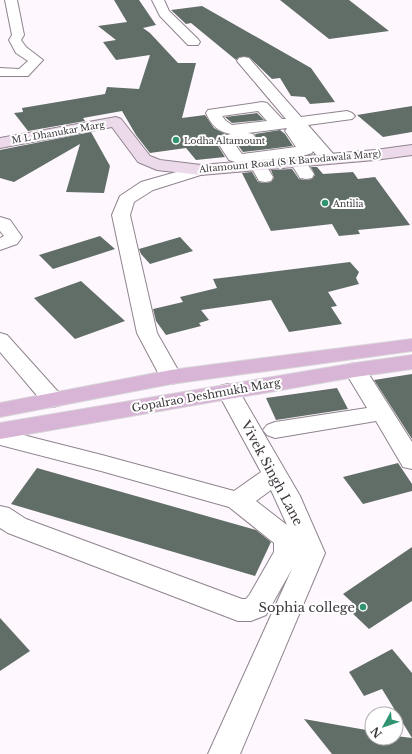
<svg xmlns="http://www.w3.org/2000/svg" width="412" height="754" viewBox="0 0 412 754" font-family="'Libre Baskerville',serif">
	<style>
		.building { fill: #606e67 }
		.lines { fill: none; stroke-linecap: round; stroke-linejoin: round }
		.street-casing { stroke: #8f848e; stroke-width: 2 }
		.secondary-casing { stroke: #8f848e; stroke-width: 2 }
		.primary-casing { stroke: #d8d7d8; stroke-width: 2 }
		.street { fill: #fff; fill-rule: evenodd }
		.secondary { fill: #ecdaeb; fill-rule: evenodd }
		.primary { fill: #d8b5d6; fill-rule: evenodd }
		.poi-dot { fill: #309470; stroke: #fff; stroke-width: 1.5 }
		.labels { text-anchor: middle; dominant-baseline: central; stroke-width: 4; stroke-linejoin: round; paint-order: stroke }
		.far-street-label { font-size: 9px; fill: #3c373c; stroke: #fff }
		.far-poi-label { font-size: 9px; fill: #3c373c; stroke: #fff; text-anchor: start }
		.street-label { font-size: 11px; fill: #3c373c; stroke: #fff }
		.near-street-label { font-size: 13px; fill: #3c373c; stroke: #fff }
		.near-poi-label { font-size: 13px; fill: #3c373c; stroke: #fff; text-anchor: end }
	</style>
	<rect width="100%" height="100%" fill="#fff7fe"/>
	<g class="building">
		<path d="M114,0H139L156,25L143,28L150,33L178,63H196L182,118L205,115L214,128L225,134L217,136L215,141L225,157L196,160L186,148L150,153L136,135L122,111L83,118L85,121L28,131L14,113L23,112L22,108L105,94L107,87L139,89L150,55L116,60L103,42L116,40L98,26L127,22Z"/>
		<path d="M280,0H349L389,31L329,39Z"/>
		<path d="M202,6L311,68L335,102L310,104L305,97L291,96L280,78L272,79L249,57H239L236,60L191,23L186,24L171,10Z"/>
		<path d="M412,106V132L383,137L357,115Z"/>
		<path d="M257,113L264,120L232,123L225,117Z"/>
		<path d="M280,130L285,134L293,146L243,152L237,144L253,141L256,138L255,134Z"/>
		<path d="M91,132L110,166L104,193L66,192L80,144L14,182L0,178V150Z"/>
		<path d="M311,167H317L323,174L353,172L358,179L375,177L410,225L358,230L360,234L339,236L332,224L271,231L242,173L252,172L258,182L265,183L271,182L274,178L271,170L292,169L299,179L306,180L312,179L315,175Z"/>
		<path d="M100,236L115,249L53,269L39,255Z"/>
		<path d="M180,237L193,251L150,264L141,254L139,249Z"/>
		<path d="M350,262L359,272L356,278L359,284L328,292L337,306L331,307L342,324L289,332L271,300L201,310L209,320L199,323L201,326L166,335L156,321L153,309L183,302L180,297L217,288L213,279Z"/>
		<path d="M81,281L125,321L75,339L34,298Z"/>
		<path d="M412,374V439L374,380Z"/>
		<path d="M337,388L348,409L276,420L266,398Z"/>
		<path d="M398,463L412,484V491L363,504L343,477Z"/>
		<path d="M37,468L256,530L271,542L255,576L11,504Z"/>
		<path d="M412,547V601L369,629L348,609L355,605L343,594Z"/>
		<path d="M0,618L30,651L0,671Z"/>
		<path d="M392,649L412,673V754H332L304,719L372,731V738H396V736L412,738L382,689L364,696L349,672Z"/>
	</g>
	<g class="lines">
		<defs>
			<g id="street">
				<path d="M5,0H17L24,35L21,40L26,47L43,60L28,76H0V68L19,69L28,61L16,53L9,40L12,35Z"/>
				<path d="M152,0H164L169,11L198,39L200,42L198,45H188L160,16Z"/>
				<path d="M244,57L249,58L301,117L347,111L352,113L355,116L352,119L308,125L335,156L337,159L335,162C324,165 320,159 313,151L312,153L306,155L262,161L264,162L273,177L271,181L265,182L259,181L250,165L252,162L241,164L229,160L216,140L218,137L231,134C218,132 211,125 206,113L208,110L262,102L267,103L282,119H286L237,61L239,58ZM258,111L267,121L232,125L226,121L222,116ZM287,128L285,131L296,147L242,154L234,143L253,140L255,137L253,134L248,133Z"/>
				<path d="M298,157L304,159L314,174L312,178L306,179L300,178L290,162L292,159Z"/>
				<path d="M201,165L207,167L209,170L207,173L153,190L134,202L130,215L157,333L182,377L179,382L171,384L163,382L137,333L112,215L120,196L141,182Z"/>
				<path d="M0,217L10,220L22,237L17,244L0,250V238L4,236L0,231Z"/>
				<path d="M0,333L7,335L61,395L64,400L61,405L53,407L45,405L0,352Z"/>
				<path d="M355,363L363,365L412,442V469L403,467L376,421L275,438L267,435L263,430L267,425L275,422L367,408L344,370L347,365Z"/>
				<path d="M228,384L236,386L239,391L300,496L325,553L240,754H208L292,569L266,615L251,621H238L8,533L0,528V506L9,508L26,519L242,599H246L250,594L274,552V543L229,507L101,471L0,445V423L8,426L15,433L102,455L234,491L261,472L217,391L220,386ZM271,490L287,525L256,501Z"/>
			</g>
			<path id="secondary" d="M116,117L121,119L150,156L160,160L201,165L375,150L412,145V155L375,160L201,175L157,170L138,162L112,127L0,148V138Z"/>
			<g id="primary">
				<path d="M412,339V351L171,384L0,417V403L171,370Z"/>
				<path d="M412,355V369L355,377L0,439V423L355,363Z"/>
			</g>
		</defs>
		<use href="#street" class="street-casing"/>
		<use href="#secondary" class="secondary-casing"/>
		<use href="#primary" class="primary-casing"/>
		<use href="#street" class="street"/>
		<use href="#secondary" class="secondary"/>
		<use href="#primary" class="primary"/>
	</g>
	<g class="poi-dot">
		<circle cx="176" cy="140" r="4"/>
		<circle cx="325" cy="203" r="4"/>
		<circle cx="363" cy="607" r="4"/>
	</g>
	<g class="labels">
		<g class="far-street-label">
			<text transform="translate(58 132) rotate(-10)">M L Dhanukar Marg</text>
			<text transform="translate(290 161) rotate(-5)">Altamount Road (S K Barodawala Marg)</text>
		</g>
		<g class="far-poi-label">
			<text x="184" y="140">Lodha Altamount</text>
			<text x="333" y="203">Antilia</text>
		</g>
		<g class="street-label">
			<text transform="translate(206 395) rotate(-10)">Gopalrao Deshmukh Marg</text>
		</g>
		<g class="near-street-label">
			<text transform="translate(272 473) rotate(62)">Vivek Singh Lane</text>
		</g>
		<g class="near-poi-label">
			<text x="355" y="607">Sophia college</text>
		</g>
	</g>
	<g transform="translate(384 726) rotate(230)"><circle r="19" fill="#ffffff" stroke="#b1afb1"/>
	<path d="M0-3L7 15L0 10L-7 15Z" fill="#309470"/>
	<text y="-6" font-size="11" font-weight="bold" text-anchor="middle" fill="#3c373c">N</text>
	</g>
</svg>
